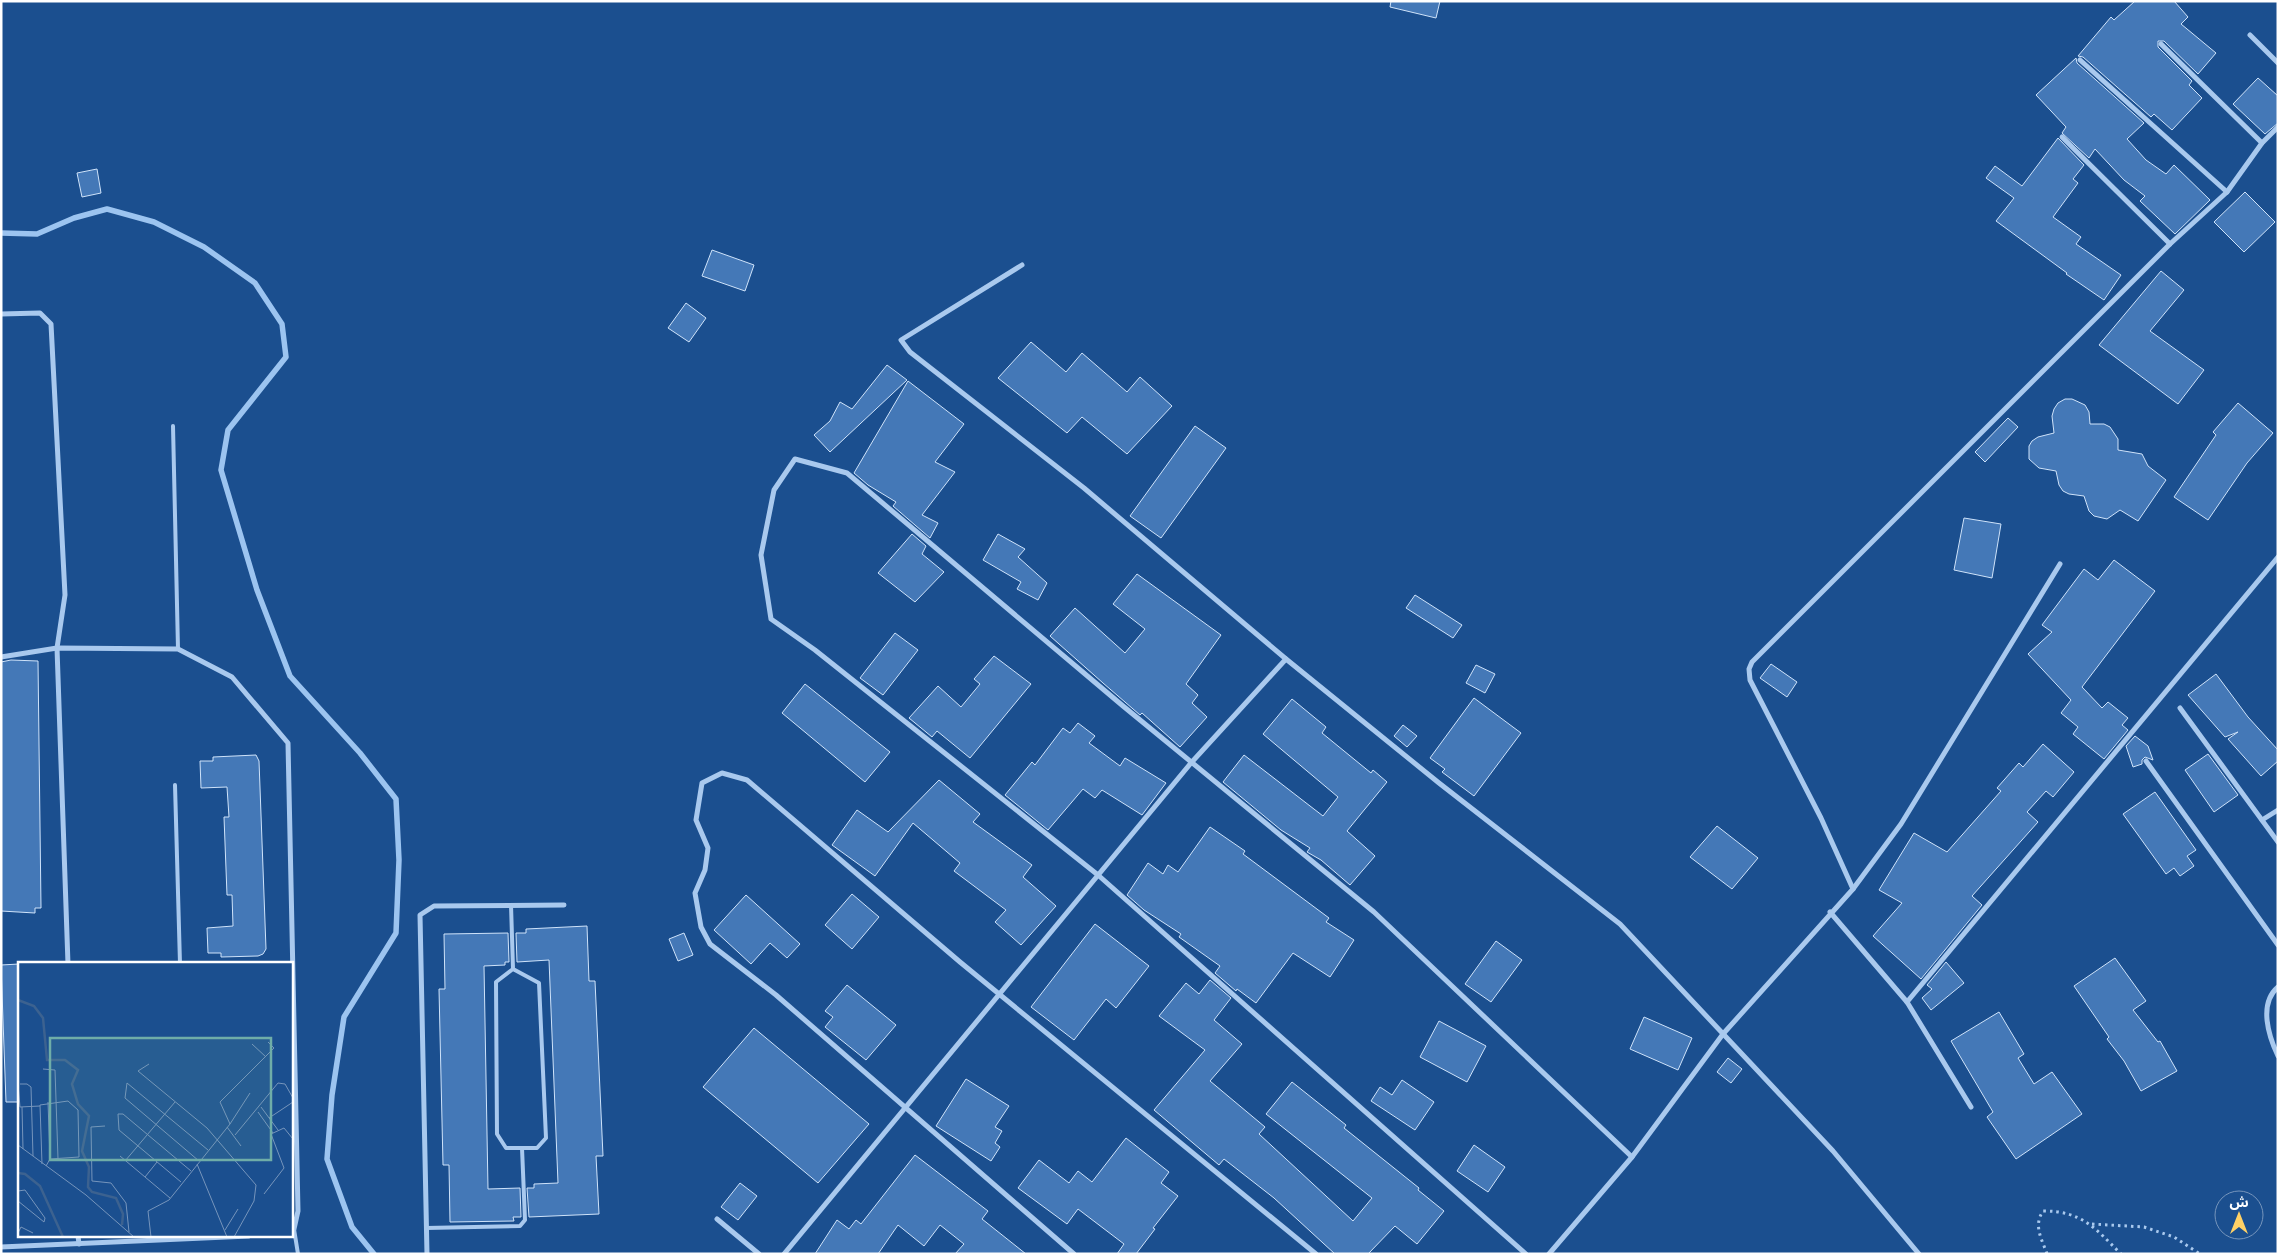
<svg xmlns="http://www.w3.org/2000/svg" width="2279" height="1255" viewBox="0 0 2279 1255" font-family="'Titillium Web','Noto Sans Arabic',sans-serif">
	<style>
		.lines { fill: none; stroke-linecap: round; stroke-linejoin: round }
		.stream { stroke: #9cc4f0; stroke-width: 5.5 }
		.building { fill: #4478b7; stroke: #cfe3fa }
		.path { stroke: #a9c9ee; stroke-width: 3; stroke-dasharray: 2.5 4; stroke-linecap: butt }
		.service { stroke: #a9c9ee; stroke-width: 4 }
		.minor { stroke: #a9c9ee; stroke-width: 5 }
		.inset-river { fill: none; stroke: #3c6290; stroke-width: 2.5 }
		.inset-road { fill: none; stroke: #7695bc; stroke-width: 1 }
		.view { fill: #6fada8; fill-opacity: 0.15; stroke: #6fada8; stroke-width: 2.5 }
		.inset-edge { fill: none; stroke: #fff; stroke-width: 2.5 }
	</style>
	<rect width="100%" height="100%" fill="#1b4f8f"/>
	<g class="lines">
		<path class="stream" d="M1,233L37,234L74,218L107,209L154,222L204,247L255,283L282,324L286,357L228,430L221,470L257,590L290,676L360,753L396,799L399,860L396,933L344,1017L332,1095L327,1159L352,1227L374,1254"/>
	</g>
	<g class="building">
		<path d="M1391,1H1440L1436,18L1390,7Z"/>
		<path d="M2135,1H2174L2188,17L2181,24L2216,53L2198,74L2164,41H2158V47L2192,81L2189,85L2202,98L2172,130L2154,114L2151,117L2083,57L2078,56L2111,17L2114,20Z"/>
		<path d="M2076,58L2077,63L2144,123L2127,139L2146,160L2166,174L2174,165L2210,200L2175,234L2140,201L2145,196L2124,180L2095,149L2089,158L2062,133L2066,127L2036,95Z"/>
		<path d="M2258,78L2278,96V123L2265,134L2233,104Z"/>
		<path d="M2058,138L2084,165L2073,179L2078,183L2053,217L2081,237L2076,244L2121,275L2104,300L2066,274L2067,273L1996,221L2014,198L1986,178L1995,166L2022,186Z"/>
		<path d="M97,169L101,193L82,197L77,173Z"/>
		<path d="M2245,192L2275,222L2244,252L2214,222Z"/>
		<path d="M712,250L754,265L745,291L702,276Z"/>
		<path d="M2161,271L2184,290L2150,331L2204,370L2178,404L2099,345Z"/>
		<path d="M686,303L706,318L689,342L668,328Z"/>
		<path d="M1031,342L1066,372L1082,353L1127,392L1140,377L1172,406L1127,454L1082,417L1067,433L998,378Z"/>
		<path d="M887,365L907,380L830,452L814,435L830,421L840,402L852,409Z"/>
		<path d="M908,381L964,424L935,462L955,472L922,515L938,523L930,538L893,506L896,502L868,485L854,473Z"/>
		<path d="M2065,399H2072L2085,405L2089,412L2090,424H2104L2110,427L2118,439V450L2142,454L2148,466L2166,480L2138,521L2120,510L2107,519L2094,516L2089,511L2084,496L2069,494L2063,491L2059,485L2056,471L2039,468L2029,459V446L2032,441L2038,437L2054,433L2052,416L2054,409L2058,403Z"/>
		<path d="M2238,403L2273,433L2247,463L2208,520L2174,497L2216,435L2213,432Z"/>
		<path d="M2008,418L2018,427L1985,462L1975,452Z"/>
		<path d="M1195,426L1226,448L1161,538L1130,516Z"/>
		<path d="M1964,518L2001,524L1992,578L1954,570Z"/>
		<path d="M912,534L926,546L922,554L944,572L915,602L878,573Z"/>
		<path d="M998,534L1025,549L1018,557L1047,583L1038,600L1017,589L1021,582L983,560Z"/>
		<path d="M2114,560L2155,591L2082,687L2102,708L2108,702L2128,718L2122,725L2128,730L2104,759L2073,734L2078,727L2061,713L2071,700L2028,654L2052,632L2042,625L2084,569L2098,580Z"/>
		<path d="M1137,574L1221,635L1186,684L1198,695L1192,703L1207,717L1180,747L1142,713L1140,715L1103,683L1050,636L1075,608L1125,653L1145,629L1113,604Z"/>
		<path d="M1415,595L1462,625L1453,638L1406,608Z"/>
		<path d="M895,633L918,650L883,695L860,678Z"/>
		<path d="M994,656L1031,684L970,758L937,731L932,737L909,718L938,686L961,707L980,684L974,679Z"/>
		<path d="M11,660L38,661L41,908H35V913L1,911V662Z"/>
		<path d="M1771,664L1797,682L1787,697L1760,678Z"/>
		<path d="M1476,665L1495,674L1485,693L1466,683Z"/>
		<path d="M2216,674L2248,717L2278,750V761L2261,776L2228,739L2238,732L2225,737L2188,695Z"/>
		<path d="M805,684L890,752L865,782L782,713Z"/>
		<path d="M1474,698L1521,733L1474,796L1442,772L1445,769L1430,758Z"/>
		<path d="M1292,699L1326,727L1322,733L1371,773L1373,770L1387,782L1347,831L1375,856L1350,885L1321,860L1307,852L1310,848L1281,830L1223,782L1244,755L1323,816L1338,797L1263,734Z"/>
		<path d="M1078,723L1095,736L1089,743L1120,766L1125,758L1166,783L1142,815L1102,790L1095,798L1083,789L1048,830L1005,795L1032,762L1035,765L1063,728L1070,733Z"/>
		<path d="M1403,725L1417,736L1407,747L1394,736Z"/>
		<path d="M2135,736L2148,746L2153,760L2145,757L2142,760V764L2133,767L2126,746Z"/>
		<path d="M2043,744L2074,772L2053,797L2046,791L2027,812L2038,822L1972,896L1982,905L1921,979L1873,936L1902,903L1879,890L1914,833L1947,852L2001,791L1997,788L2019,763L2023,767Z"/>
		<path d="M2208,754L2238,795L2214,812L2185,770Z"/>
		<path d="M256,755L259,761L266,949L263,954L258,956L221,957V953H208L207,928L233,926L232,895H227L224,817H229L227,787L201,788L200,761H213V757Z"/>
		<path d="M939,780L980,814L973,822L1032,865L1023,877L1056,906L1021,945L995,922L1006,910L954,871L960,863L913,823L875,876L832,845L857,810L888,832Z"/>
		<path d="M2155,792L2196,850L2187,856L2194,866L2180,876L2174,868L2166,874L2123,814Z"/>
		<path d="M1717,826L1758,858L1732,889L1690,857Z"/>
		<path d="M1210,827L1245,851L1243,854L1329,918L1326,922L1354,940L1330,977L1293,953L1256,1003L1237,989L1236,991L1215,973L1220,966L1179,937L1181,934L1144,910L1127,895L1148,863L1163,874L1168,865L1178,872Z"/>
		<path d="M852,894L879,917L852,949L825,925Z"/>
		<path d="M746,895L800,944L787,958L770,943L751,964L714,930Z"/>
		<path d="M1095,924L1149,966L1116,1008L1106,999L1074,1040L1031,1007Z"/>
		<path d="M587,926L589,981H595L603,1156H596L599,1214L529,1217L527,1188H534V1184L558,1183L549,960L517,962L516,933H526V929Z"/>
		<path d="M508,933L509,962H505V965L484,966L488,1189L520,1188L521,1217H513L514,1221L450,1222L449,1165H443L439,989H445L444,934Z"/>
		<path d="M684,933L693,955L678,961L669,939Z"/>
		<path d="M1496,941L1522,960L1491,1002L1465,984Z"/>
		<path d="M2115,958L2146,1001L2133,1010L2158,1042L2160,1041L2177,1071L2141,1091L2124,1061L2107,1039L2109,1037L2074,986Z"/>
		<path d="M1946,962L1964,983L1931,1010L1922,998L1932,989L1927,985Z"/>
		<path d="M19,964V1102H6L1,965Z"/>
		<path d="M1210,980L1231,998L1214,1020L1242,1044L1210,1081L1265,1127L1259,1134L1353,1221L1372,1198L1266,1114L1292,1082L1346,1125L1344,1128L1419,1188L1418,1190L1444,1211L1417,1244L1395,1226L1368,1254H1335L1274,1198L1224,1159L1219,1165L1154,1110L1205,1050L1159,1016L1186,983L1199,994Z"/>
		<path d="M847,985L896,1025L866,1060L825,1027L833,1017L825,1011Z"/>
		<path d="M1999,1012L2024,1054L2018,1058L2034,1084L2052,1072L2082,1114L2016,1159L1987,1117L1993,1112L1951,1041Z"/>
		<path d="M1644,1017L1692,1038L1678,1070L1630,1049Z"/>
		<path d="M1439,1021L1486,1046L1467,1082L1420,1057Z"/>
		<path d="M754,1028L869,1124L818,1183L703,1087Z"/>
		<path d="M1728,1058L1742,1069L1731,1083L1717,1072Z"/>
		<path d="M966,1079L1009,1106L995,1127L1002,1131L995,1143L1000,1147L991,1161L936,1126Z"/>
		<path d="M1402,1080L1434,1102L1415,1130L1371,1101L1380,1087L1392,1095Z"/>
		<path d="M1126,1138L1169,1172L1161,1183L1178,1196L1153,1228L1155,1229L1136,1254H1117L1124,1244L1078,1209L1067,1224L1018,1188L1039,1160L1069,1183L1078,1171L1092,1182Z"/>
		<path d="M1474,1145L1505,1167L1488,1192L1457,1171Z"/>
		<path d="M915,1155L988,1211L982,1219L1026,1254H955L964,1244L940,1225L924,1246L898,1225L878,1254H815L837,1220L849,1229L856,1220L861,1224Z"/>
		<path d="M740,1183L757,1196L738,1220L721,1207Z"/>
	</g>
	<g class="lines">
		<g class="path">
			<path d="M2092,1224L2144,1227L2174,1237L2200,1254"/>
			<path d="M2047,1254C2042,1239 2033,1226 2043,1211C2082,1211 2095,1228 2121,1254"/>
		</g>
		<g class="service">
			<path d="M173,426L178,649"/>
			<path d="M175,785L180,964"/>
			<path d="M511,905L513,969L496,982L497,1134L506,1148H537L546,1138L539,983L513,969"/>
			<path d="M426,1228L520,1226L525,1220L522,1148"/>
			<path d="M294,1229L298,1254"/>
		</g>
		<g class="minor">
			<path d="M2250,35L2278,63"/>
			<path d="M2161,44L2262,143"/>
			<path d="M2080,60L2227,192"/>
			<path d="M2062,137L2170,244"/>
			<path d="M1022,265L901,340L910,352L1084,488L1286,659L1439,783L1620,924L1833,1151L1919,1254"/>
			<path d="M1,314L40,313L51,324L65,595L57,648L68,964"/>
			<path d="M1,657L57,648L178,649L232,677L288,743L298,1211L294,1229L291,1230"/>
			<path d="M2180,708L2278,842"/>
			<path d="M2146,761L2278,945"/>
			<path d="M2262,820L2278,810"/>
			<path d="M1853,889L1821,818L1750,680L1749,669L1752,662L2170,244L2227,192L2262,143L2278,127"/>
			<path d="M1830,912L1907,1002L1971,1107"/>
			<path d="M2278,987C2258,1004 2269,1037 2278,1056"/>
			<path d="M1907,1002L2278,557"/>
			<path d="M717,1219L759,1254"/>
			<path d="M78,1236L79,1244"/>
			<path d="M1,1247L249,1236"/>
			<path d="M427,1254L420,915L434,906L564,905"/>
			<path d="M784,1254L1191,763L1286,659"/>
			<path d="M1074,1254L776,995L710,944L701,927L695,893L705,870L708,848L696,820L702,783L722,773L747,780L960,962L1316,1254"/>
			<path d="M1526,1254L1098,875L815,650L771,619L761,555L774,490L795,459L847,473L1123,706L1374,912L1632,1157"/>
			<path d="M1549,1254L1632,1157L1723,1034L1853,889L1901,824L2060,564"/>
		</g>
	</g>
	<g transform="translate(18 962)">
		<rect width="275" height="275" fill="#1b4f8f"/>
		<path class="inset-river" d="M0,38L16,44L25,56L29,98H47L60,108L54,122L60,142L71,154L64,189L71,205L70,225L74,230L98,236L105,252L104,263M0,211L7,212L22,224L45,275"/>
		<path class="inset-road" d="M234,82L248,95M131,102L120,109L189,166L238,223L236,239L216,275M25,107L37,108L40,197M0,122L2,145M2,122H9L13,125L15,194M2,145L22,144M4,145L5,187M243,145L260,168M240,150L255,171M251,156L275,140M212,162L202,140L256,86L250,80M87,164L73,165L74,219L93,221L108,241L111,270M209,165L223,184M217,173L260,121L267,122L275,136M0,183L68,233L116,275M102,194L152,236M107,199L157,140M181,199L107,136L109,121L190,188M24,202L22,143L50,139L60,148L61,195L32,197M179,202L209,275M28,204L32,197L30,140M127,215L139,200M163,220L101,168L100,152H105L173,209M0,229L7,228L27,256L26,260L0,239M246,232L266,206L253,172L266,166L275,177M207,268L220,247M0,271L3,265L15,271M133,275L130,249L151,238L212,162L232,131"/>
		<path class="view" d="M32,76H253V198H32Z"/>
		<rect width="275" height="275" class="inset-edge"/>
	</g>
	<rect width="2279" height="1255" fill="none" stroke="#ffffff" stroke-width="5"/>
	<g transform="translate(2239 1215)"><circle r="24" fill="#1b4f8f" stroke="#7695bc"/>
	<path d="M0-4L9 19L0 12L-9 19Z" fill="#ffd166"/>
	<text y="-8" font-size="14" font-weight="bold" text-anchor="middle" fill="#ffffff">ش</text>
	</g>
</svg>
